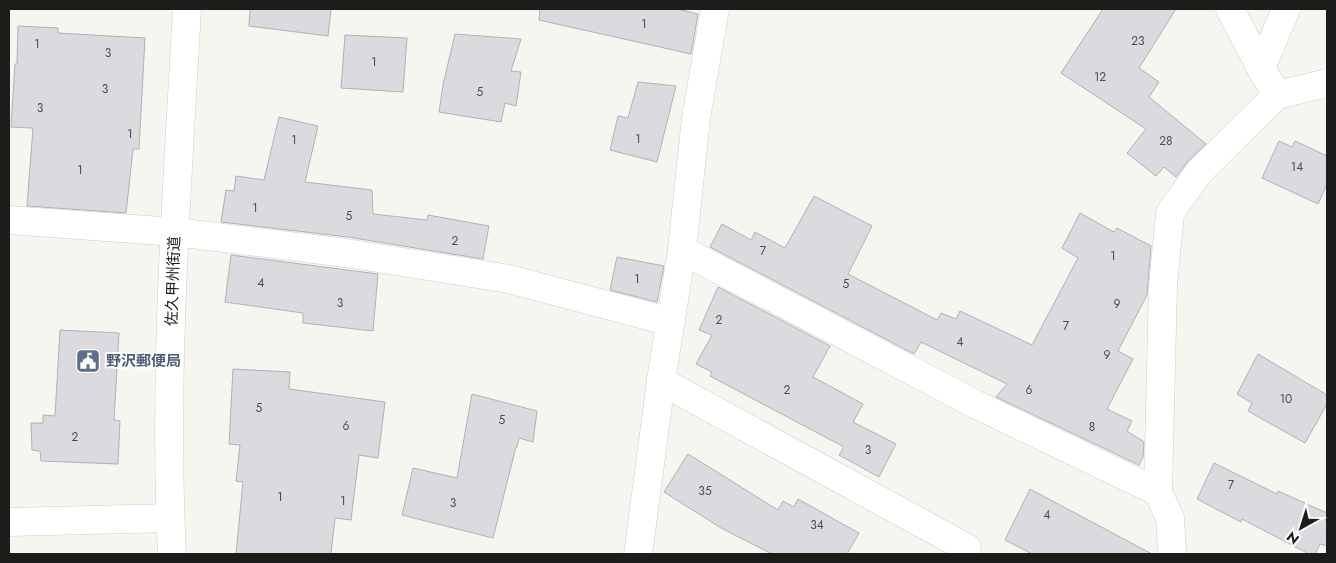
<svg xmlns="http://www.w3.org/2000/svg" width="1336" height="563" viewBox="0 0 1336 563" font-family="Jost,'Noto Sans JP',sans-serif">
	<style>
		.building { fill: #dcdade; stroke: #b2b0b4 }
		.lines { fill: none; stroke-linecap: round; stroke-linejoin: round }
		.minor-casing { stroke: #cfcdc8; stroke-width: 29 }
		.secondary-casing { stroke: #cfcdc8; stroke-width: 29 }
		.minor { stroke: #fff; stroke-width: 28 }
		.secondary { stroke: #fff; stroke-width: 28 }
		.labels { text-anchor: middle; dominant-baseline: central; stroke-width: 4; stroke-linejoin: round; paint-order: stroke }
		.number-label { font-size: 12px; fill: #4d4c4b }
		.street-label { font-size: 15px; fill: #1d1c1a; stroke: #fff }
		.service-label { font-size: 15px; font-weight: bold; fill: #4e5e75; stroke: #fff; text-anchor: start }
	</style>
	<rect width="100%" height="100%" fill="#f7f5f0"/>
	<g class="building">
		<path d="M250,9H331L328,36L249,26Z"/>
		<path d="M540,9H677L698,14L691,54L539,20Z"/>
		<path d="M1103,9H1176L1139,68L1159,82L1149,97L1206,144L1188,161L1176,177L1164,167L1156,176L1127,153L1146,129L1061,73Z"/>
		<path d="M18,26L58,28V33L145,38L139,149H133L126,213L27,206L33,128L11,127L15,64H17Z"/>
		<path d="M455,34L521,39L511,71L521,72L516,106L505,103L501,122L439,112L443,85Z"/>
		<path d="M345,35L407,38L403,92L341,88Z"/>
		<path d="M638,82L676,86L657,162L610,150L618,116L628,118Z"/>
		<path d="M279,117L318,126L305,182L372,190L373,214L427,220L428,215L489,226L483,259L348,237L221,222L226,190L234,191L236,176L264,180Z"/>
		<path d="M1279,141L1292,147L1295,141L1327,156V184L1318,204L1262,178Z"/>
		<path d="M814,196L872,226L848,274L937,320L941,313L956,319L960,311L1032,345L1078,258L1062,248L1080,213L1114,232L1117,228L1151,246L1147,295L1118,351L1133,359L1107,409L1132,421L1127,431L1144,442L1143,457L1139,465L996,397L1007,384L921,342L914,354L710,247L722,224L751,240L755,232L785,248Z"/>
		<path d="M231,255L378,274L373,331L303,323V313L225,302Z"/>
		<path d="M617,257L664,266L657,302L610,290Z"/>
		<path d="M718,287L830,346L813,377L863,404L853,422L896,444L879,477L839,455L844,447L710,376L712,372L696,364L712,335L699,330Z"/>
		<path d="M60,330L119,333L114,420L120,421L118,464L41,461L40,451L32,450L31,423H43V415L55,416Z"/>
		<path d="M1258,354L1327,395V404L1305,443L1248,411L1252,403L1237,394Z"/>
		<path d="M233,369L290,372L289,389L385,402L378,458L359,455L351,520L335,518L331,554H236L243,482L236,481L240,445L229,444Z"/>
		<path d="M472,394L537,411L533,442L519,438L517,447H516L493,538L402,515L413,468L457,478Z"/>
		<path d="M688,454L778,510L783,501L794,507L798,499L859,533L847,554H772L721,528L664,492Z"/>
		<path d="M1214,463L1277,494L1278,491L1327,513V546L1320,544L1315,554H1309L1242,519L1241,522L1197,499Z"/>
		<path d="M1030,489L1152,554H1032L1005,540Z"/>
	</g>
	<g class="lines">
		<defs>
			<g id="minor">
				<path d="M1230,9L1261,68L1277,95L1327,83"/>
				<path d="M1261,68L1286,9"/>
				<path d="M9,220L175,232L346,253L509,279L671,322"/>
				<path d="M682,250L975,404L1158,492L1163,285L1170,213L1199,172L1277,95"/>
				<path d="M661,381L967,548L963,554"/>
				<path d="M1158,492L1170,518L1172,551L1171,554"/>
				<path d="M9,522L170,518"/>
				<path d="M638,554L661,381L682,250L696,118L715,9"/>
			</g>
			<path id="secondary" d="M172,554C163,373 177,190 187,9"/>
		</defs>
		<use href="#minor" class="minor-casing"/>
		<use href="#secondary" class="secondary-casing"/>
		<use href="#minor" class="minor"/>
		<use href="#secondary" class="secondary"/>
	</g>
	<defs>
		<symbol id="civic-square" viewBox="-11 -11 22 22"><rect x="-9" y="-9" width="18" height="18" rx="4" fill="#5c6f8a" stroke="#fff"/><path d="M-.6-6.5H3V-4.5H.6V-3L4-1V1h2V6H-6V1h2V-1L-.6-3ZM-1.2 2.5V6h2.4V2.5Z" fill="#fff"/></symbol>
	</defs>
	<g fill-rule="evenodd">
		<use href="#civic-square" x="74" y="347" width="28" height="28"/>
	</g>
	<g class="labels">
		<g class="number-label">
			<text x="644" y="24">1</text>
			<text x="1138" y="41">23</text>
			<text x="37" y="44">1</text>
			<text x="108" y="53">3</text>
			<text x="374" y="62">1</text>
			<text x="1100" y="77">12</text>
			<text x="105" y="89">3</text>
			<text x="480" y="92">5</text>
			<text x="40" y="108">3</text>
			<text x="130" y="134">1</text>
			<text x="638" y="139">1</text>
			<text x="294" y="140">1</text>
			<text x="1166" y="141">28</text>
			<text x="1297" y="167">14</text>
			<text x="80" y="170">1</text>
			<text x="255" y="208">1</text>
			<text x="349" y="216">5</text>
			<text x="455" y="241">2</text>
			<text x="763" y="251">7</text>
			<text x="1113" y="256">1</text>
			<text x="637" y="279">1</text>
			<text x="261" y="283">4</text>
			<text x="846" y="284">5</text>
			<text x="340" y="303">3</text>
			<text x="1117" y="304">9</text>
			<text x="719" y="320">2</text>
			<text x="1066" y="326">7</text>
			<text x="960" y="342">4</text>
			<text x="1107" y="355">9</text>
			<text x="787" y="390">2</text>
			<text x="1029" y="390">6</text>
			<text x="1286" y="399">10</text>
			<text x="259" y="408">5</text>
			<text x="502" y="420">5</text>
			<text x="346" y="426">6</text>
			<text x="1092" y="427">8</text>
			<text x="75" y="437">2</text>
			<text x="868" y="450">3</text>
			<text x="1231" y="485">7</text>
			<text x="705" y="491">35</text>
			<text x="280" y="497">1</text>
			<text x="343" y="501">1</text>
			<text x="453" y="503">3</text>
			<text x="1047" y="515">4</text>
			<text x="817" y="525">34</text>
		</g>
		<g class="street-label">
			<text transform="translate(173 281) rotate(-88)">佐久甲州街道</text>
		</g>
		<g class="service-label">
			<text x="106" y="361">野沢郵便局</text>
		</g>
	</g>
	<rect width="1336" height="563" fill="none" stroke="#1d1c1a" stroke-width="20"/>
	<g transform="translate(1301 528) rotate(219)" stroke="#ffffff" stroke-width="4" paint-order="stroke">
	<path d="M0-4L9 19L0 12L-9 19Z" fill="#1d1c1a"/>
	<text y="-8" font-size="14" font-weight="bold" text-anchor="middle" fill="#1d1c1a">N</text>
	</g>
</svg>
